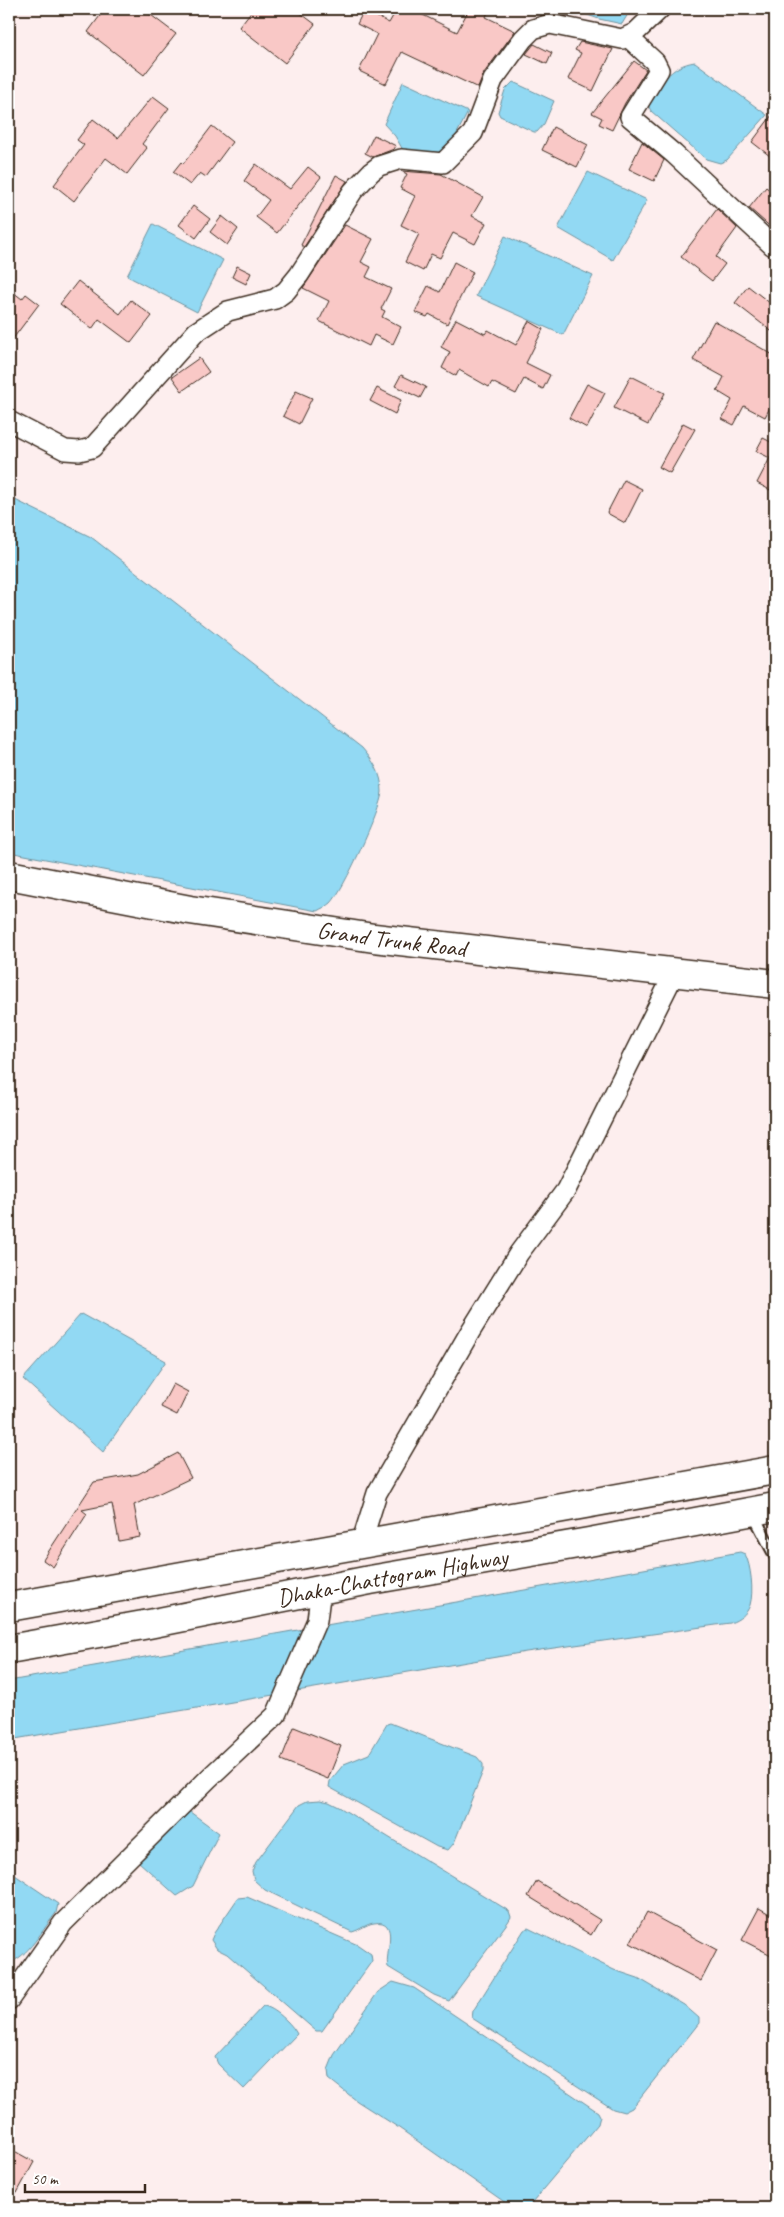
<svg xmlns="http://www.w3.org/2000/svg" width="784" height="2217" viewBox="0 0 784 2217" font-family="Caveat,sans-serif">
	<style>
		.water { fill: #92d9f3; stroke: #6f939e }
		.building { fill: #f9c8c6; stroke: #3b2a1e }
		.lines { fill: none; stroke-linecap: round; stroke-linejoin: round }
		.service-casing { stroke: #3b2a1e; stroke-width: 14 }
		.minor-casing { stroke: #3b2a1e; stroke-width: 22 }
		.trunk-casing { stroke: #3b2a1e; stroke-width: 31 }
		.service { stroke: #fff; stroke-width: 10 }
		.minor { stroke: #fff; stroke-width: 19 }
		.trunk { stroke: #fff; stroke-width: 28 }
		.labels { text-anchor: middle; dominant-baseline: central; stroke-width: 4; stroke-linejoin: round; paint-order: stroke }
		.street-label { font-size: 24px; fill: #3b2a1e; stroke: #fff }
	</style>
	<rect width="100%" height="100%" fill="#fdeeee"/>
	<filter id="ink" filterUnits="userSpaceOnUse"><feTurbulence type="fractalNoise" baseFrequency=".02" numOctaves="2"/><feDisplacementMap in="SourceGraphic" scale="10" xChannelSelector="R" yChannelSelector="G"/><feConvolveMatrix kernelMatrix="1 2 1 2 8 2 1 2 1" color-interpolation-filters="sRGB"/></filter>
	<g filter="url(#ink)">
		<g class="water">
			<path d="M570,9H631L622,24L599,19Z"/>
			<path d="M695,62L767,115L727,160L720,163L706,159L651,111L648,105C658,85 671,65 695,62Z"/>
			<path d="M403,82L468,112L447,153L403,150L395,136L384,124Z"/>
			<path d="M513,82L554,101L544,124L537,132H534L500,116L498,112L505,90Z"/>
			<path d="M588,172L647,200L613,260L558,228Z"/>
			<path d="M153,224L223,260L197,312L127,276Z"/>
			<path d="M505,236L593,276L563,335L476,296Z"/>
			<path d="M9,497L91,537L362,748C373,761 382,773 382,792C381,809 343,891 331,903C328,906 322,908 317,911L9,852Z"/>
			<path d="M81,1314L166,1361L103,1452L23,1379Z"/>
			<path d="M740,1552L745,1554C751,1565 754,1592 750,1605C747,1614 739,1620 730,1623L526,1652L9,1740V1681Z"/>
			<path d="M390,1723L477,1757L483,1764V1771L454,1843L448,1850L437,1847L329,1787L330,1781L344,1764L369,1754L387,1724Z"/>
			<path d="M320,1800L329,1802L339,1807L509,1911L511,1917L508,1922L449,2001L434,1995L388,1967C384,1955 401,1918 374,1923C366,1924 360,1930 352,1932L265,1890L254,1880L252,1871L256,1862L299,1805L307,1801Z"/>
			<path d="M186,1809L219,1833L193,1886L177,1896L139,1862Z"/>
			<path d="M9,1871L58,1904L56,1913C45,1926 26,1960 9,1962Z"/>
			<path d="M247,1897L358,1945L371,1954L372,1961L322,2031H316L227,1954L217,1949L211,1940L214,1933L238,1898Z"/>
			<path d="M528,1928L614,1970L638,1978L684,2005L699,2018V2023L632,2108L624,2112L613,2109L472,2018L473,2011L524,1930Z"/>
			<path d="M393,1982L414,1988L598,2112L600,2116L598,2124L527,2208H513L396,2126L357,2101L329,2079L328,2070L334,2055L378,1992Z"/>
			<path d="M263,2006C274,2007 292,2024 297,2034L244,2089L218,2064L215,2057Z"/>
		</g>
		<g class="building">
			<path d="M105,9H143L176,34L144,75L88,32Z"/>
			<path d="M253,9H295L315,24L285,63L239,27Z"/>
			<path d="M397,9H411L457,32L469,9H489L486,17L515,31L484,73L478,88L402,52L386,84L359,71L377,34L357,24L364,10L389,23Z"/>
			<path d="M529,9H563L571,11L569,16L552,13L541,15Z"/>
			<path d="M580,42L613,49L593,91L568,79L581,53L575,50Z"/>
			<path d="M534,44L552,53L547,64L526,54Z"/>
			<path d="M634,61L646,70L625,103L612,130L599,124L602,118L592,113Z"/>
			<path d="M153,96L169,108L142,144L147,148L127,174L106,158L74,201L54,185L84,145L77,140L93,119L118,138Z"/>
			<path d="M775,111V160L752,142Z"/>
			<path d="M212,126L232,142L206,177L200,173L190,185L173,172L181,162L183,164Z"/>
			<path d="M553,127L588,145L577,167L542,150Z"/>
			<path d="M374,135L396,146L394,149L373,157L365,153Z"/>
			<path d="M642,142L664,160L654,181L629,169Z"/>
			<path d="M256,164L290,189L308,167L321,177L277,233L256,217L269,200L244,181Z"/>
			<path d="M401,171L441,174L483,197L472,216L486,223L475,244L453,233L440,258L431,254L423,271L405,262L419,234L401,225L415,196L400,188L407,174Z"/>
			<path d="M336,175L347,181L304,247L301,245Z"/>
			<path d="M766,187L775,194V231L749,208Z"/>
			<path d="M193,206L210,219L196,238L179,225Z"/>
			<path d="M717,209L737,228L716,257L725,264L712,281L681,257Z"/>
			<path d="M222,216L238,229L227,245L210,232Z"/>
			<path d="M345,225L373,239L361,262L371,267L366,277L391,289L381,309L385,311L382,317L401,327L393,344L374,335L369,346L319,321L329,301L303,288Z"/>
			<path d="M454,262L473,272L447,324L429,314L427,317L415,312L428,286L440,292Z"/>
			<path d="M237,266L251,273L246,284L232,277Z"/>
			<path d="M78,281L120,314L131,300L152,316L131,343L99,319L92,329L60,304Z"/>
			<path d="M748,286L775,307V334L735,303Z"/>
			<path d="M9,289L22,299L26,294L39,304L9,344Z"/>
			<path d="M456,319L485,334L488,330L516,345L529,321L543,329L526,363L550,375L543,389L524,379L516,394L492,382L489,387L459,370L456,376L442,368L450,352L441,347Z"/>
			<path d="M714,321L775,356V398L765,417L744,406L734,425L722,419L732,400L717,391L724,377L693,360Z"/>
			<path d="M199,358L209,372L182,391L172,377Z"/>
			<path d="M401,375L426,387L420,398L395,386Z"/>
			<path d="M631,376L665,393L648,425L614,408Z"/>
			<path d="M587,384L605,393L587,428L569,418Z"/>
			<path d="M377,388L401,400L395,414L370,401Z"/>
			<path d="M296,391L312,398L299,424L283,416Z"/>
			<path d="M683,423L695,429L670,473L659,467Z"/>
			<path d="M763,438L775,444V479L770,490L757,483L770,458L756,451Z"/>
			<path d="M624,480L642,489L625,523L607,513Z"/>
			<path d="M173,1384L188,1392L177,1415L161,1407Z"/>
			<path d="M178,1453L191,1478L134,1505L140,1537L119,1541L112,1504L82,1510L87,1514L53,1567L43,1560L94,1482L138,1474Z"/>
			<path d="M294,1727L341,1746L328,1779L281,1760Z"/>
			<path d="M537,1881L600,1920L591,1935L528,1896Z"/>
			<path d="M759,1908L775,1917V1957L742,1940Z"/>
			<path d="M647,1912L717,1950L701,1981L630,1943Z"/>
			<path d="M9,2148L34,2162L17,2193L9,2189Z"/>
		</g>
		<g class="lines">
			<defs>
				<path id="service" d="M753,1514L775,1556"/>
				<g id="minor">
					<path d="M628,37L655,62L659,70L630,117L674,154L773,246"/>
					<path d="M9,421L65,450L79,451L92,448L196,332L228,311L275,299L286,291L299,275L353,191L371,172L379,166L401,159L443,163L473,133L493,80L523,39L533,29L550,24L622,39L635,33L660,9"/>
					<path d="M361,1544L377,1493L470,1332L519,1253L566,1190L675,972"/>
					<path d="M9,2000L63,1923L209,1778L276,1715L317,1620L321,1589"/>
				</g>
				<g id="trunk">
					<path id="s1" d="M9,875L190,910L374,938L775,984"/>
					<path d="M9,1607L775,1470"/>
					<path id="s2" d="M9,1649L149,1624L370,1580L589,1542L775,1507"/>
				</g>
			</defs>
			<use href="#service" class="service-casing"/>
			<use href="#minor" class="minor-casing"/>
			<use href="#trunk" class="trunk-casing"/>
			<use href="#service" class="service"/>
			<use href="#minor" class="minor"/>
			<use href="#trunk" class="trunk"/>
		</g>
	</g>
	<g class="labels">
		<g class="street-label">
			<text stroke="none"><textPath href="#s1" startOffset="388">Grand Trunk Road</textPath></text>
			<text stroke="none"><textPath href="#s2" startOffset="390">Dhaka-Chattogram Highway</textPath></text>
		</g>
	</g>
	<rect width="784" height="2217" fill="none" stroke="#fff" stroke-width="30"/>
	<rect x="15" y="15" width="754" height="2187" fill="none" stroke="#3b2a1e" stroke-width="2" filter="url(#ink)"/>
	<path d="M25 2184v8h120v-8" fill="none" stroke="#3b2a1e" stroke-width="2.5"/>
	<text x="32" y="2184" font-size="15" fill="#3b2a1e" stroke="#ffffff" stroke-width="4" paint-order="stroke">50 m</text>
</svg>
